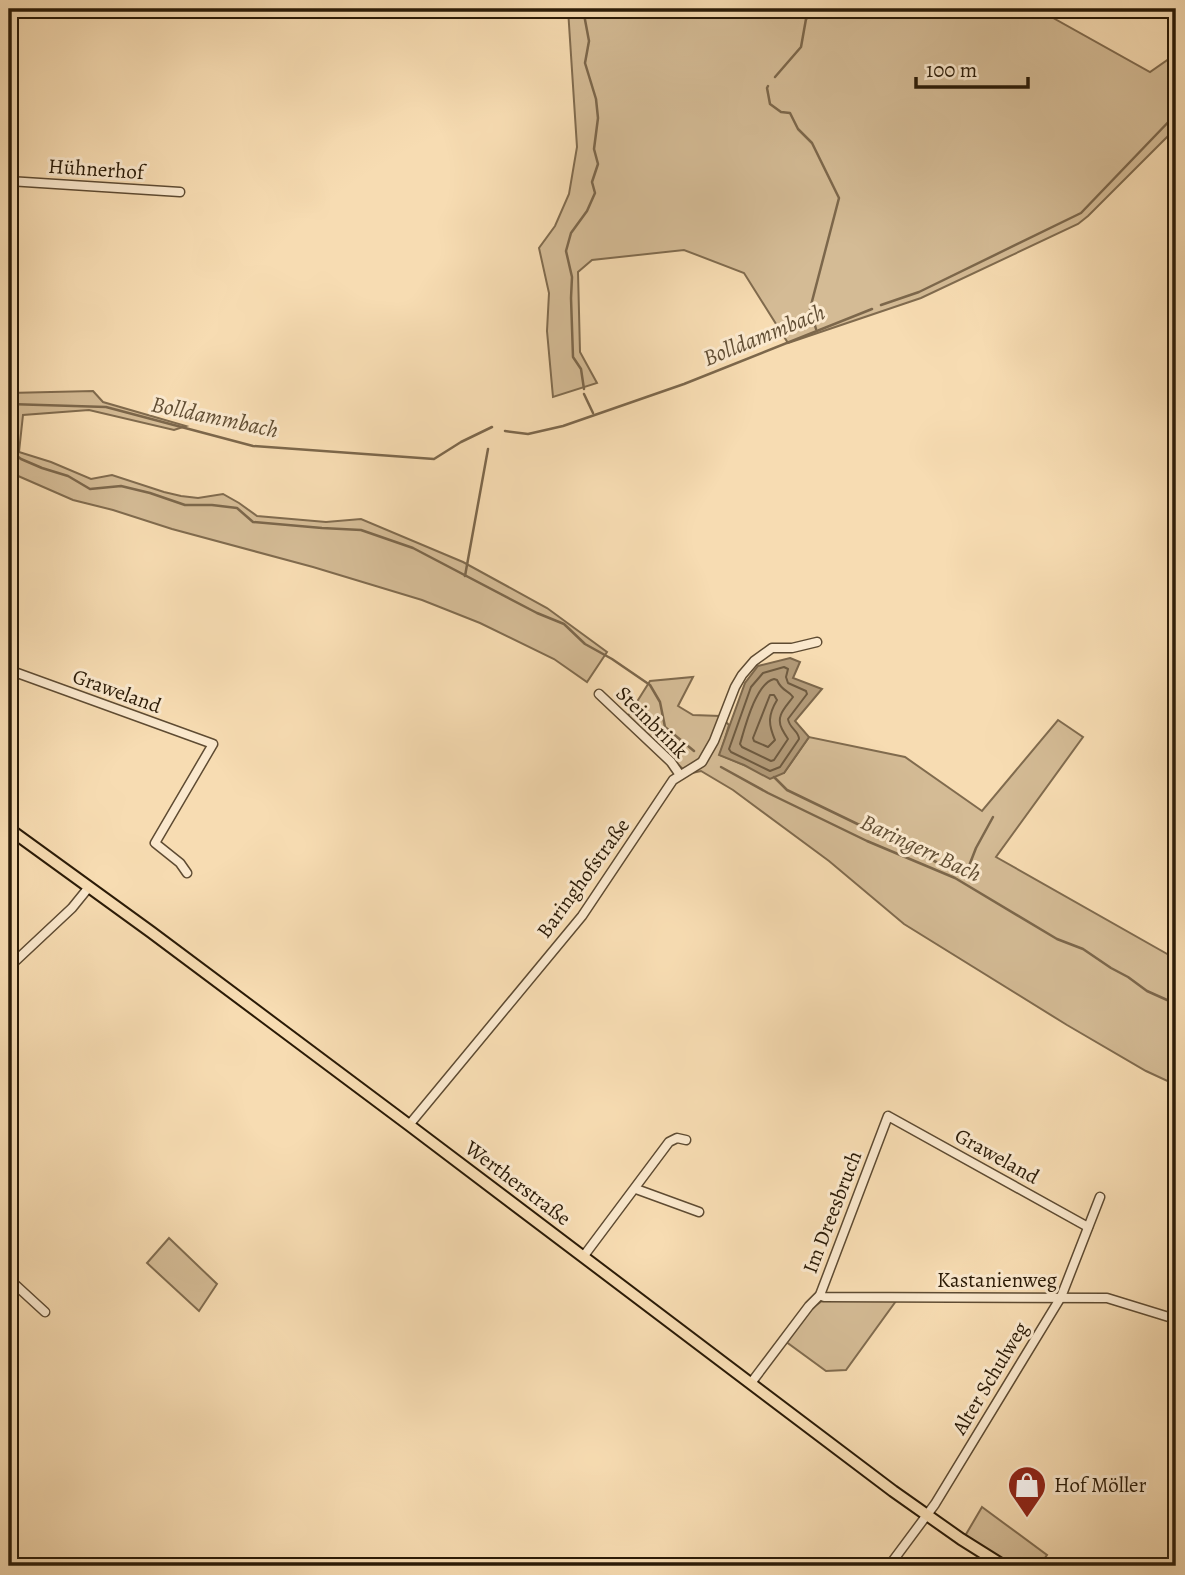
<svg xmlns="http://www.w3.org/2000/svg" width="1185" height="1575" viewBox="0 0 1185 1575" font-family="Alegreya,serif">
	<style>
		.green { fill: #d4bb95; stroke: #806b4e; stroke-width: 2 }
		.water { fill: #b29a78; stroke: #7c674b; stroke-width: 2 }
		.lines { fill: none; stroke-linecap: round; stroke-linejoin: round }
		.shore { stroke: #6e5a40; stroke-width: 2 }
		.stream { stroke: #7c674b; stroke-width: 2.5 }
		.minor-casing { stroke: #5e4b32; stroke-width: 11 }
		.major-casing { stroke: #2b1b07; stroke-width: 14 }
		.minor { stroke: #fae8cd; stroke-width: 8 }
		.major { stroke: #f7dcb2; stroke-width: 10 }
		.labels { text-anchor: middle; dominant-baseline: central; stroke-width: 6; stroke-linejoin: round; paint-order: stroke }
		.street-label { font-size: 21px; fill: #2b1b07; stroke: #fae8cd }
		.poi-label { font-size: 21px; fill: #2b1b07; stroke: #fae8cd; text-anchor: start }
		.water-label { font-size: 23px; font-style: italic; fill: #614e34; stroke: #fae8cd }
	</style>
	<rect width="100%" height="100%" fill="#f7dcb2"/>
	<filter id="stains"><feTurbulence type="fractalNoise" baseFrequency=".00286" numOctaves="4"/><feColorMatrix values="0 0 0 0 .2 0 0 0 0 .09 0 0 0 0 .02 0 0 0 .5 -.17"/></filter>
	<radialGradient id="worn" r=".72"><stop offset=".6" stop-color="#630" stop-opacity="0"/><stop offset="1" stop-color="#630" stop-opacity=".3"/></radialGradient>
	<g class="green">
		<path d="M568,9H1037L1150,72L1176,54V128L1088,216L1078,224L921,298L788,343L744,273L684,250L592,260L578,272L580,352L597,383L553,397L547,331L549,293L539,248L555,226L569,194L577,147Z"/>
		<path d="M93,391L103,402L186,426L174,430L89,410L23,415L19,452L51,462L91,479L112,475L164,492L181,496L198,498L223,494L239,503L257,516L326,522L361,519L463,562L547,608L607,652L587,682L554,659L480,623L422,600L313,567L172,529L113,510L73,500L9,472V393Z"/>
		<path d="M693,677L678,706L693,715L720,716L729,725L720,755L744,765L784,773L809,737L905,757L982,811L1058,720L1083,737L996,857L1176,959V1085L1146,1071L1067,1025L904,924L829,861L733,790L701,771L688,774L628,716L650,681Z"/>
		<path d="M169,1238L217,1284L199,1311L147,1263Z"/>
		<path d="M822,1301H896L846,1370L826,1371L785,1341L812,1308Z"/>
		<path d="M982,1507L1047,1555L1039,1566H1012L965,1536Z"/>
	</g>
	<path class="water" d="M790,658L800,662L793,678L822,689L795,721L809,737L784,773L770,779L744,765L719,755L745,683L758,666Z"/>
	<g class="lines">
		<g class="shore">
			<path d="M784,667L788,669L786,677L788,683L806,691L807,694L788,719C789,728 799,731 799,739L780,767L770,771L731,752L729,749L751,687L763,673Z"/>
			<path d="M774,679L777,680C782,692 789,690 793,697C786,707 775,716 782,729C784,733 786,736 788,739L774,760L771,761L742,747L740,744C745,727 756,683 774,679Z"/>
			<path d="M770,695H774L777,700C768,715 768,724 775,740L768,747L754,741L753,738Z"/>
		</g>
		<g class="stream">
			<path d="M583,9L589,41L585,63L596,99L598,118L594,149L598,164L592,182L595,193L587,211L571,233L566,251L572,277L571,298L573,357L581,369L584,389"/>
			<path d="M775,77L801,47L806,19L819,9"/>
			<path d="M768,86L767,88L770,104L781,112L790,113L798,129L812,143L839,198L810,309L816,329"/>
			<path d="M881,305L919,292L1081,213L1176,114"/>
			<path d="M584,394L593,413"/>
			<path d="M9,404L106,407L253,446L434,459L461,442L492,427"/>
			<path d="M9,415V450L21,459L42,468L68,476L90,489L121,486L150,493L185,505H212L237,508L253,522L322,528L361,530L413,548L537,613L564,624L585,644L612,659L650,685L660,702L665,727L694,751"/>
			<path d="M505,431L528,434L563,426L684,384L872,309"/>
			<path d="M465,576L488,449"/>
			<path d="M721,767L768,793L867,841L955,878L1057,939L1083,949L1111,968L1128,977L1147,991L1176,1004"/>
			<path d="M774,777L787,790L959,873L967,871L976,848L993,817"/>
		</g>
		<defs>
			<g id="minor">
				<path d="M9,181L180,192"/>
				<path d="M9,670L213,744L155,843L180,863L187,873"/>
				<path d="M599,694L671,762L680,775"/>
				<path d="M9,967L72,908L89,887"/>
				<path d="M409,1125L582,916L673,780L702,762L714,741L735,687L742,675L754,661L772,648H792L817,642"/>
				<path d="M636,1189L699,1212"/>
				<path d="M583,1257L669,1142L677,1138L686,1140"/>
				<path d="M9,1279L45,1312"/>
				<path d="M820,1295L824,1297L1107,1298L1172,1318"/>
				<path d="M751,1383L809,1306L820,1295L888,1116L1088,1227"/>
				<path d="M889,1566L935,1504L1061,1297L1100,1197"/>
			</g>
			<path id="major" d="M9,829L151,932L409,1125L893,1491L961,1539L1004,1566"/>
		</defs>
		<use href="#minor" class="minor-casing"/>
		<use href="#major" class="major-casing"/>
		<use href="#minor" class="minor"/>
		<use href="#major" class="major"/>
	</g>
	<defs>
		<symbol id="shop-pin" viewBox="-11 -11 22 30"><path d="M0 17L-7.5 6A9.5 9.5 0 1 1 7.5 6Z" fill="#8f2418" stroke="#fae8cd"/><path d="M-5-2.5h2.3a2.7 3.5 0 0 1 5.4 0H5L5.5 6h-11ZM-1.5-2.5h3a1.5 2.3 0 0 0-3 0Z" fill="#fff"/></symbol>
	</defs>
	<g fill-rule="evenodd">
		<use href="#shop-pin" x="1005" y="1463" width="44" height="60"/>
	</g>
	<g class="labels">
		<g class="street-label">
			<text transform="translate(96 169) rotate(4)">Hühnerhof</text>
			<text transform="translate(117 691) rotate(20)">Graweland</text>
			<text transform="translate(652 722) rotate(45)">Steinbrink</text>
			<text transform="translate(583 878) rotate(-54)">Baringhofstraße</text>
			<text transform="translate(997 1156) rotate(29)">Graweland</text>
			<text transform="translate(518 1183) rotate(37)">Wertherstraße</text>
			<text transform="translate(832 1212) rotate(-69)">Im Dreesbruch</text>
			<text x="997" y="1280">Kastanienweg</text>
			<text transform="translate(990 1378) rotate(-59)">Alter Schulweg</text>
		</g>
		<g class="poi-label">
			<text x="1054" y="1485">Hof Möller</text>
		</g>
		<g class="water-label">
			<text transform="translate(764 335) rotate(-22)">Bolldammbach</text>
			<text transform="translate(215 417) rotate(12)">Bolldammbach</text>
			<text transform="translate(921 848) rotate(25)">Baringerr Bach</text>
		</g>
	</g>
	<rect width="1185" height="1575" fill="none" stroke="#f7dcb2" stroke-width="35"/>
	<rect x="10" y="10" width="1164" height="1554" fill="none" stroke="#2b1b07" stroke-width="3.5"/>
	<rect x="18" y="18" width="1150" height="1540" fill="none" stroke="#2b1b07" stroke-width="2"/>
	<path d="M916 77v10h112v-10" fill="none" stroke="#2b1b07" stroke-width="3.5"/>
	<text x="926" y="77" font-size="21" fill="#2b1b07" stroke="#fae8cd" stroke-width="5" paint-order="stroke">100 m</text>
	<rect width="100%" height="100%" filter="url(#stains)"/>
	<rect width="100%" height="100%" fill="url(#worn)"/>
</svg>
